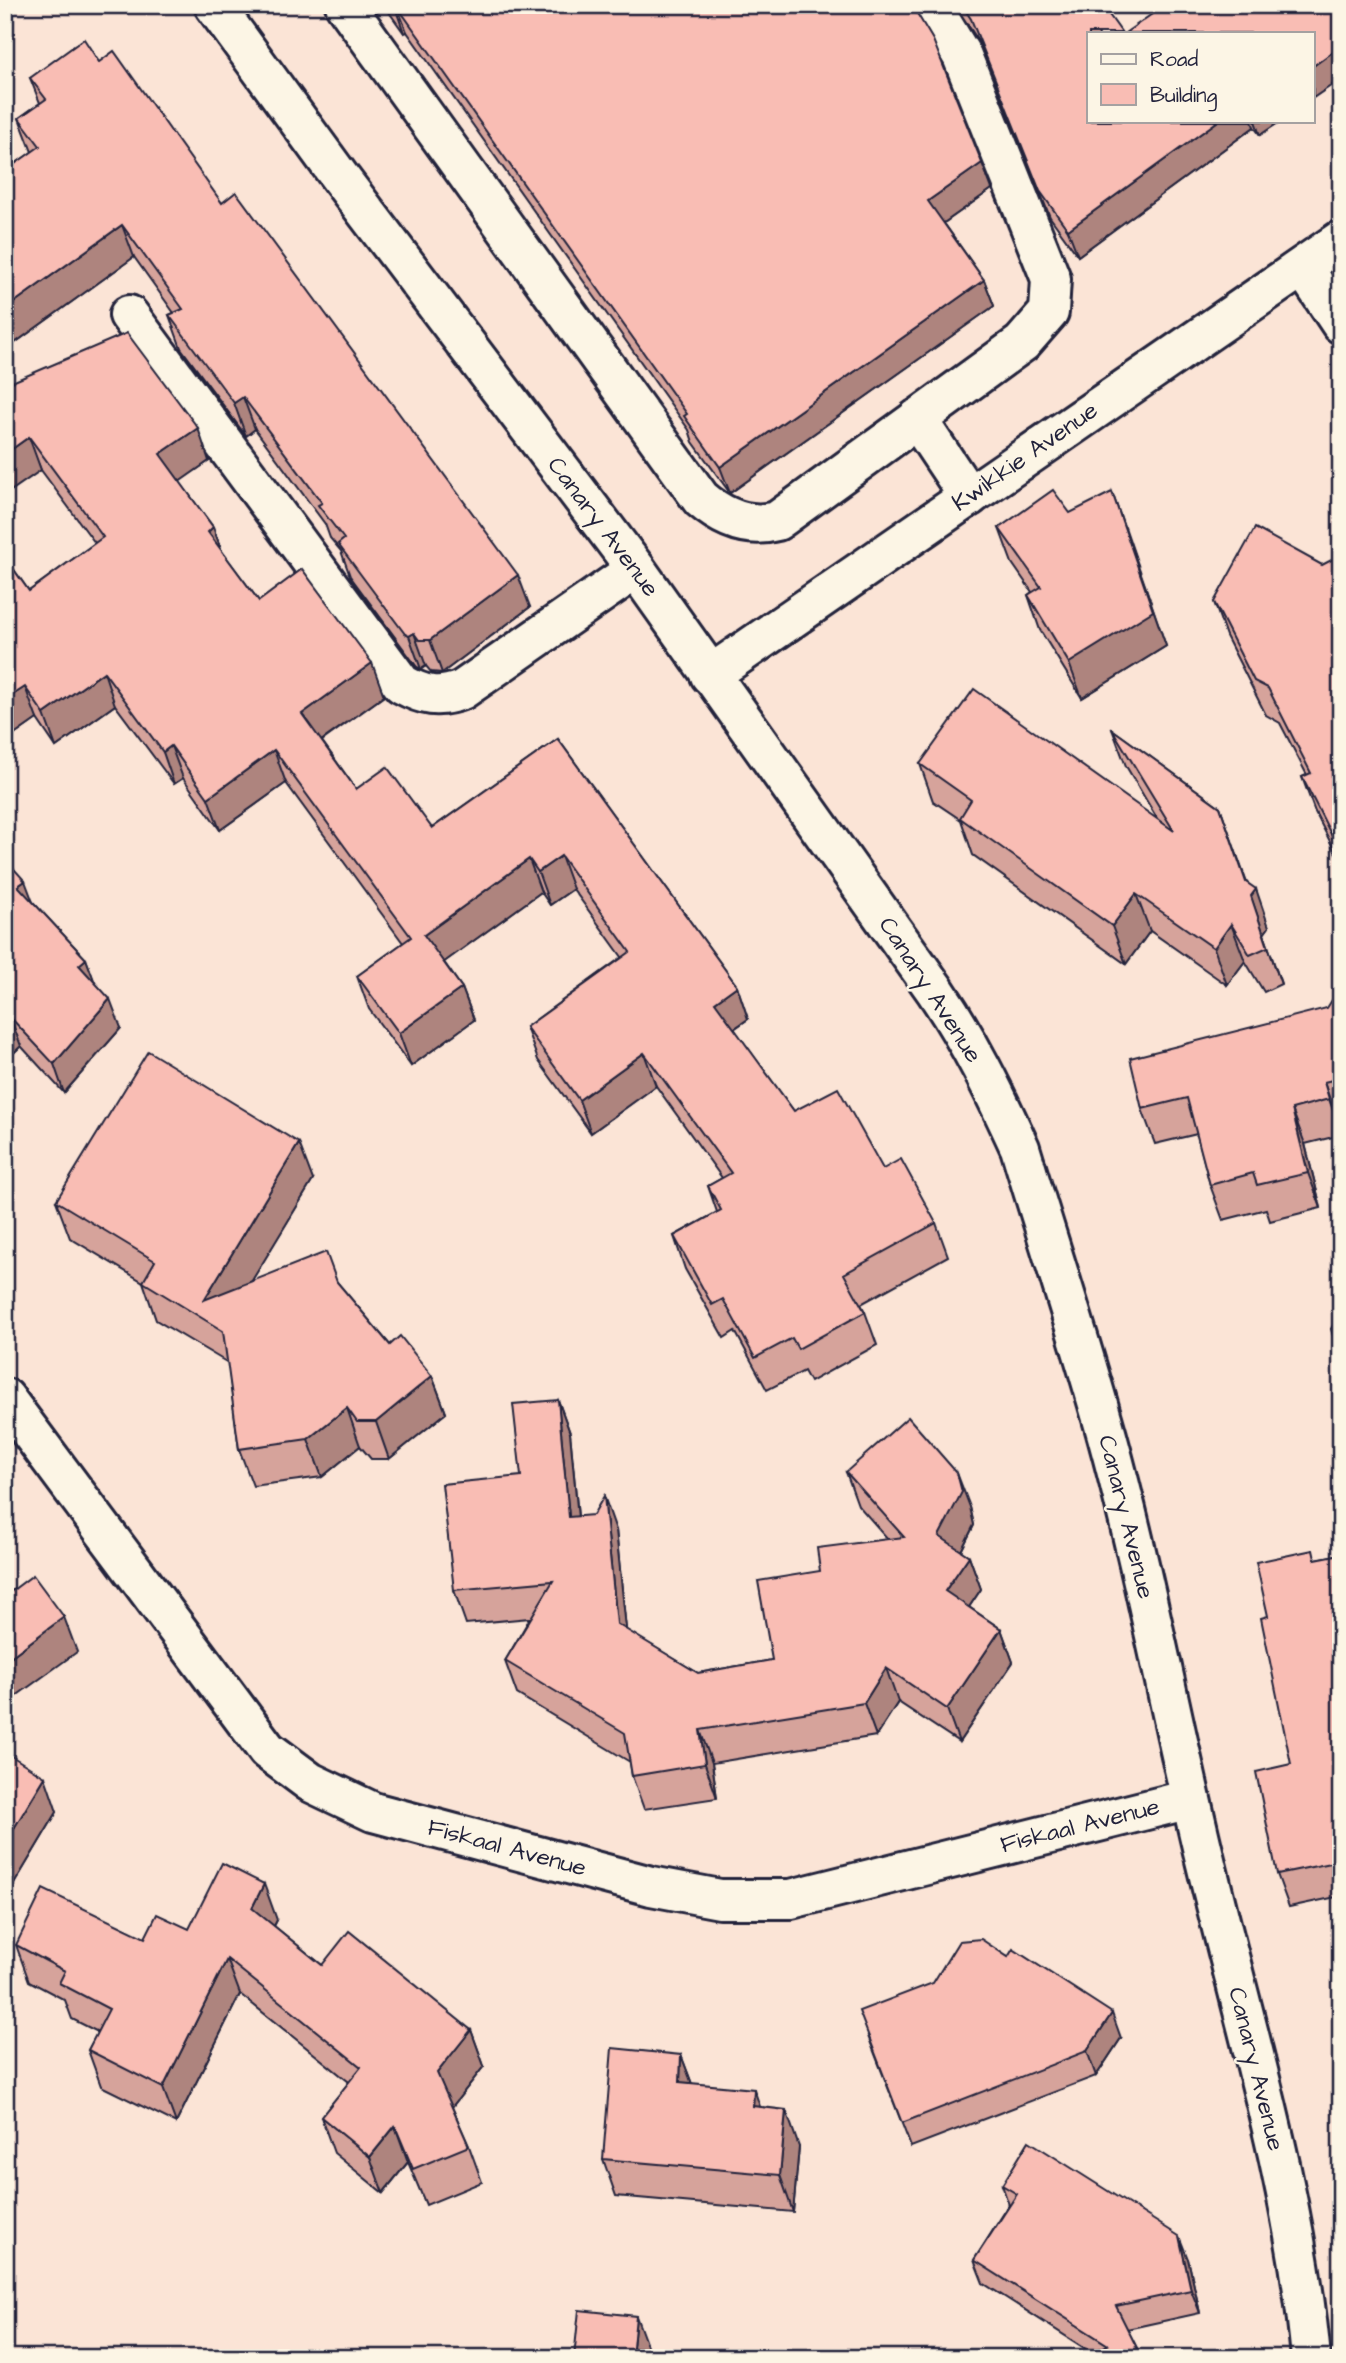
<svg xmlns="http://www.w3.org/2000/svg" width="1346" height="2363" viewBox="0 0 1346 2363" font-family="'Architects Daughter',sans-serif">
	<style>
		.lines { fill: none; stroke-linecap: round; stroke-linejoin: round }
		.minor-casing { stroke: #22223b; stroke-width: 44 }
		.minor { stroke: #fcf5e5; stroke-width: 38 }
		.wall { fill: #d6a39b; stroke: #22223b; stroke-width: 2 }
		.shaded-wall { fill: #ae847e; stroke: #22223b; stroke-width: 2 }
		.building { fill: #f9bdb4; stroke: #22223b; stroke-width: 2 }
		.labels { text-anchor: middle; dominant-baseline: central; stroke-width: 5; stroke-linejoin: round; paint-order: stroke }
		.street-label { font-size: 24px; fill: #22223b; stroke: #fcf5e5 }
	</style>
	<rect width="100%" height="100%" fill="#fbe4d6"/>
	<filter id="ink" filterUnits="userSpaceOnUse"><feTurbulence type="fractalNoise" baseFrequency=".0143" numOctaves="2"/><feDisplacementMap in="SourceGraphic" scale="14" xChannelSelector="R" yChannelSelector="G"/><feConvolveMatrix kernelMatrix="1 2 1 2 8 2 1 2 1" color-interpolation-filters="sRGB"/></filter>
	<g filter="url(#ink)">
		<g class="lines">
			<defs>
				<g id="minor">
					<path d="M214,5L341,179L636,569L935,990C969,1040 995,1093 1020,1148C1049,1244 1080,1339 1107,1436C1146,1578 1172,1725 1207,1868C1246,2030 1296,2192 1311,2358"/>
					<path d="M345,5L701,499C723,518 748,529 777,521L1022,343L1049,312L1051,279L962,56L931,5"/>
					<path d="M1303,267L1341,324"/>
					<path d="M129,315L402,684C424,696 438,699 462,690L636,569"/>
					<path d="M917,419L969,497"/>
					<path d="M710,675L1341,240"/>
					<path d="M5,1398L267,1750L310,1782L373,1812L651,1886L720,1899H791L1190,1799"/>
				</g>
			</defs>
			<use href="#minor" class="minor-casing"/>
			<use href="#minor" class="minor"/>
		</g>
		<g class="wall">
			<path d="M384,5H912L992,189L944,223L984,280L994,306L730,493L693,442L689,430L407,32L404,33Z"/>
			<path d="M955,5H1102L1089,121H1281L1260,135L1254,127L1078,256L1050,217L981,45Z"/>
			<path d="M99,62L222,203L530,607L442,673L431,672L426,666L421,669L417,667L350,576L341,551L330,538L325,524L255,429L246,436L181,348L169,315L174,313L134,257L5,350V171L32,152L19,118L40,103L30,78Z"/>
			<path d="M5,385L209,461L179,481L213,527L221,550L259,601L384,696L322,741L356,789L432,828L558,739L737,986L748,1019L734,1029L794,1111L883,1169L936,1223L948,1256L861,1304L865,1312L877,1345L810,1382L804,1371L767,1390L735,1331L724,1338L685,1269L674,1236L717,1212L708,1186L722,1178L656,1086L591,1133L538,1060L526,1027L622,957L573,889L550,905L541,892L444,962L462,988L474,1020L411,1066L369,1009L357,976L403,943L286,783L220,830L183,778L174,784L115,705L56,747L37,719L7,740L5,738V557L29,591L95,543L41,470Z"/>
			<path d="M1070,513L1125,527L1166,646L1082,698L1040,630L1028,595L1032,592L1012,563L999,528Z"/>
			<path d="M1341,559V863L1315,812L1302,777L1307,775L1280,723L1266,715L1226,636L1214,602Z"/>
			<path d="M1112,729L1220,807L1247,883L1269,927L1264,934L1281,984L1264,992L1245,961L1227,985L1150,931L1126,964L973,855L961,820L933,801L920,764L1158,820L1126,766Z"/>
			<path d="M5,859L33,902L86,959L94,981L121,1028L64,1093L21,1046L5,1061Z"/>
			<path d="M1341,997V1116L1336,1117L1341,1135L1305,1144L1321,1208L1270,1221L1266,1209L1223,1220L1210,1185L1197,1134L1155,1144L1142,1109L1327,1008Z"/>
			<path d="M313,1180L251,1281L337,1282L390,1345L432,1376L446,1413L389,1459H371L360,1446L322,1477L253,1486L239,1449L228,1363L156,1320L143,1282L70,1238L56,1201Z"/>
			<path d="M558,1400L570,1433L578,1516L616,1530L626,1630L698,1673L772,1660L820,1571L888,1539L858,1505L846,1472L970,1507L974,1525L961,1551L969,1556L981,1589L969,1607L1001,1629L1013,1662L959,1742L898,1702L876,1736L712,1763L717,1798L644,1809L632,1776L630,1762L517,1694L505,1661L530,1618L466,1624L454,1590L521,1476Z"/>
			<path d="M1341,1554V1896L1289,1907L1277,1874L1316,1559Z"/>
			<path d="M5,1752L57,1812L14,1884L5,1879Z"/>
			<path d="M277,1920L274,1926L322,1965L471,2030L484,2066L452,2107L469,2146L482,2182L426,2205L408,2162L383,2193L334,2153L321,2117L349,2082L240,1994L176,2123L101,2086L88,2050L98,2032L72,2019L65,2000L29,1981L16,1945L145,1938L189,1929Z"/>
			<path d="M868,2036L1121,2038L1096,2076L911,2147Z"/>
			<path d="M681,2055L692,2084L799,2147L793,2212L616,2196L603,2159Z"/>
			<path d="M1002,2185L1188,2259L1200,2313L1127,2329L1142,2358L1092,2353L983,2283L974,2260L1009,2205Z"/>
		</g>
		<g class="shaded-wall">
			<path d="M397,6L407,32L404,33L395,7Z"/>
			<path d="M1341,46V79L1313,98V66Z"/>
			<path d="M1218,121H1252L1254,127L1078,256L1068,230Z"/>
			<path d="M1255,121H1281L1260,135Z"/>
			<path d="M982,163L992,189L938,227L928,201Z"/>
			<path d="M122,225L134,257L5,350V309Z"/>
			<path d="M984,280L994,306L730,493L720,467Z"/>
			<path d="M243,397L255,429L246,436L234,403Z"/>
			<path d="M198,428L209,461L172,487L160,454Z"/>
			<path d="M29,437L41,470L5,495V454Z"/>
			<path d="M1112,492L1166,646L1082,698L1069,663Z"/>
			<path d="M213,527L225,560L208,532Z"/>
			<path d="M518,575L530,607L442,673L430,640Z"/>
			<path d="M414,633L426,666L421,669L409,636Z"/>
			<path d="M372,663L384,696L314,746L302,714Z"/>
			<path d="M104,672L115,705L56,747L44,714Z"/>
			<path d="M25,687L37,719L7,740L5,735V700Z"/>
			<path d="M171,746L183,778L174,784L163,752Z"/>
			<path d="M274,750L286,783L220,830L208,798Z"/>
			<path d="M1220,807L1251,896L1256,889L1269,927L1264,934L1281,984Z"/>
			<path d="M561,856L573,889L550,905L538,872Z"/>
			<path d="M529,859L541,892L436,968L424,935Z"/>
			<path d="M25,881L36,910L18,886Z"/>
			<path d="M1136,894L1150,931L1126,964L1112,926Z"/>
			<path d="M1231,924L1245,961L1227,985L1214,948Z"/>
			<path d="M86,959L97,988L79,965Z"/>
			<path d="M737,986L748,1019L726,1034L715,1002Z"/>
			<path d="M462,988L474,1020L411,1066L399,1033Z"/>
			<path d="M110,999L121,1028L64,1093L54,1064Z"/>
			<path d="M10,1017L21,1046L5,1061V1022Z"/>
			<path d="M644,1053L656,1086L591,1133L579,1100Z"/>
			<path d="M1324,1082L1336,1117L1341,1133L1329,1099Z"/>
			<path d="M1292,1109L1305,1144L1321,1208L1308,1173Z"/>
			<path d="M299,1143L313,1180L222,1330L204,1300Z"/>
			<path d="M432,1376L446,1413L389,1459L376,1422Z"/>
			<path d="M558,1400L570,1433L581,1550L569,1517Z"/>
			<path d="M347,1408L360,1446L322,1477L308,1439Z"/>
			<path d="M957,1473L970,1507L974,1525L952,1569L939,1536Z"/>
			<path d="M604,1496L616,1530L629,1658L617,1624Z"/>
			<path d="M969,1556L981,1589L957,1625L945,1591Z"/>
			<path d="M64,1617L77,1652L5,1704V1661Z"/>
			<path d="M1001,1629L1013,1662L959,1742L947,1709Z"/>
			<path d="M886,1668L898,1702L876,1736L864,1703Z"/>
			<path d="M700,1730L712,1763L717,1798L705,1764Z"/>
			<path d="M45,1777L57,1812L14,1884L5,1860V1843Z"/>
			<path d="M264,1884L277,1920L265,1944L252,1908Z"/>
			<path d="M227,1959L240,1994L176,2123L163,2088Z"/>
			<path d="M1112,2013L1121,2038L1096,2076L1087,2051Z"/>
			<path d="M471,2030L484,2066L451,2108L437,2073Z"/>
			<path d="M681,2055L695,2092L680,2082Z"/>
			<path d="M754,2089L767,2127L753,2106Z"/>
			<path d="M786,2110L799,2147L793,2212L780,2175Z"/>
			<path d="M395,2126L408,2162L383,2193L370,2157Z"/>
			<path d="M1179,2236L1188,2259L1200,2313L1191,2290Z"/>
			<path d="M636,2316L649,2351L648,2358H632Z"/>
		</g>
		<g class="building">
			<path d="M393,5H912L933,40L982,163L928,201L984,280L720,467L684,416L687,414L397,6L395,7Z"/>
			<path d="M962,5H1102L1122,33H1089V121H1218L1068,230L1040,191L971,19Z"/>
			<path d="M1165,5H1341V46L1313,66V33H1125Z"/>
			<path d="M84,39L99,62L114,51L222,203L236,192L518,575L430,640H419L414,633L409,636L405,634L338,544L344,539L318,505L322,503L243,397L234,403L169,315L183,309L122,225L5,309V171L40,146L19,118L46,99L30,78Z"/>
			<path d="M127,333L198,428L160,454L213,527L208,532L259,601L302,569L372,663L302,714L356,789L387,767L432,828L558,739L737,986L715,1002L794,1111L838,1088L883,1169L901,1159L936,1223L844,1274L865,1312L798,1349L792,1338L755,1358L723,1299L712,1305L674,1236L721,1210L708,1186L731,1173L644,1053L579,1100L526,1027L630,952L561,856L538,872L529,859L424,935L462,988L399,1033L357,976L411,937L274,750L208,798L171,746L163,752L104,672L44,714L25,687L5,700V557L29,591L103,537L29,437L5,454V385Z"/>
			<path d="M1053,490L1070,513L1112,492L1153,611L1069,663L1028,595L1041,587L999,528Z"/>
			<path d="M1255,528L1322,565L1339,556L1341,559V854L1302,777L1311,773L1268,688L1254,681L1214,602Z"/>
			<path d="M974,689L1174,831L1112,729L1220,807L1246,882L1256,889L1251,896L1268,947L1250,955L1231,924L1214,948L1136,894L1112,926L960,818L971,800L920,764Z"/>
			<path d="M5,859L25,881L18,886L86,959L79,965L110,999L54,1064L10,1017L5,1022Z"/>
			<path d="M1334,997H1341V1078L1324,1082L1329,1099L1292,1109L1308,1173L1257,1185L1253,1173L1210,1185L1187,1098L1142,1109L1130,1058L1327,1008Z"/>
			<path d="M148,1051L299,1143L204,1300L326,1252L337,1282L390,1345L400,1336L432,1376L376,1422H357L347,1408L308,1439L239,1449L223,1331L143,1282L155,1261L56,1201Z"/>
			<path d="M1341,1312V1364L1331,1329Z"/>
			<path d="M558,1400L569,1517L593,1515L604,1496L617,1624L698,1673L772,1660L758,1581L820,1571L817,1548L904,1537L846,1472L908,1417L957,1473L962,1492L939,1536L969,1556L945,1591L1001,1629L947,1709L886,1668L864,1703L700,1730L705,1764L632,1776L625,1733L505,1661L553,1581L454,1590L442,1484L521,1476L513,1404Z"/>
			<path d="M1313,1550L1315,1559L1341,1554V1861L1277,1874L1256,1772L1291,1764L1261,1618L1268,1616L1256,1562Z"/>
			<path d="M33,1575L64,1617L5,1661V1596Z"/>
			<path d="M5,1752L45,1777L5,1843Z"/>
			<path d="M222,1863L264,1884L252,1908L322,1965L349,1931L471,2030L437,2073L469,2146L413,2169L395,2126L370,2157L321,2117L361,2067L227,1959L163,2088L88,2050L109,2009L59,1983L65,1971L16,1945L43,1889L145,1938L157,1914L189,1929Z"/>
			<path d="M981,1939L1008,1957L1013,1949L1112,2013L1087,2051L902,2123L859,2011L933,1983L959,1941Z"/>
			<path d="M612,2048L681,2055L680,2082L754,2089L753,2106L786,2110L780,2175L603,2159Z"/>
			<path d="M1029,2141L1179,2236L1191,2290L1116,2306L1142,2358H1081L1108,2345L974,2260L1017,2194L1002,2185Z"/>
			<path d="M579,2310L636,2316L632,2358H574Z"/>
		</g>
	</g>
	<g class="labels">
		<g class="street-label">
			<text transform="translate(1025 457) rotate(-35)">Kwikkie Avenue</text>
			<text transform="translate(603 527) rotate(53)">Canary Avenue</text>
			<text transform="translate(930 990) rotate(57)">Canary Avenue</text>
			<text transform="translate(1126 1517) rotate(76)">Canary Avenue</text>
			<text transform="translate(1080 1826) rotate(-14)">Fiskaal Avenue</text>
			<text transform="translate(507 1848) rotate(15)">Fiskaal Avenue</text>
			<text transform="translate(1256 2069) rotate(76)">Canary Avenue</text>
		</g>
	</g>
	<rect width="1346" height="2363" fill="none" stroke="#fcf5e5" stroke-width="28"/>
	<rect x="14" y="14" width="1318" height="2335" fill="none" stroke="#22223b" stroke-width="2.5" filter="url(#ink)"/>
	<rect x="1087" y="32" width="228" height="91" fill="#fcf5e5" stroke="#a5a1a1" stroke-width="2"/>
	<rect x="1101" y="54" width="35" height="10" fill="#fcf5e5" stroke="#a5a1a1" stroke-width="2"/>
	<text x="1150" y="66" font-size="21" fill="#22223b">Road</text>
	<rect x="1101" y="84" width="35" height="21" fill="#f9bdb4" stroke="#a5a1a1" stroke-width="2"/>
	<text x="1150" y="102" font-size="21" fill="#22223b">Building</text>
</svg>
